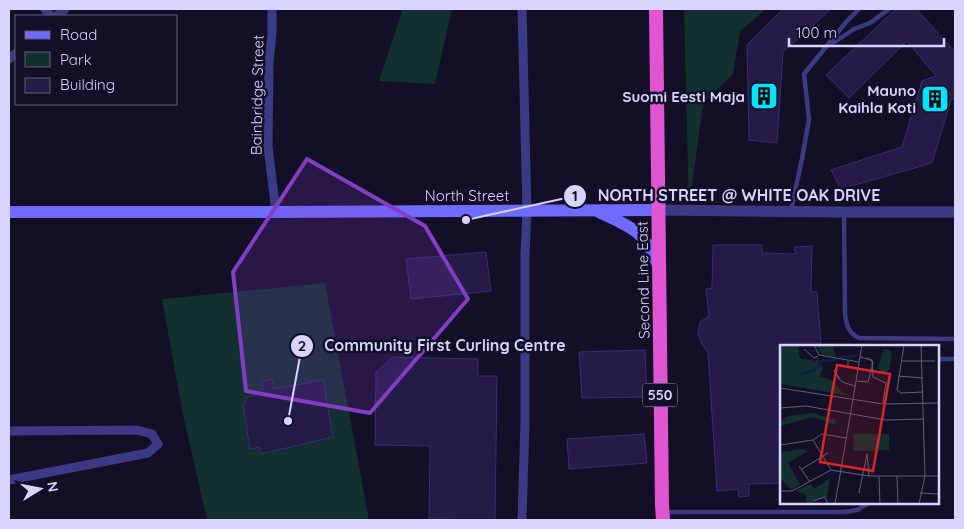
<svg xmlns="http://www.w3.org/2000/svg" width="964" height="529" viewBox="0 0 964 529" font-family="Quicksand,sans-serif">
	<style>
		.green { fill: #12302f }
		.building { fill: #241b47; stroke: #3b2d73 }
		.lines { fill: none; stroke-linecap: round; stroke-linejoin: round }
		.service { stroke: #3d3a85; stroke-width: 4.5 }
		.minor { stroke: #3d3a85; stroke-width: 9 }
		.tertiary { stroke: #3d3a85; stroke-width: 11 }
		.secondary { stroke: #6f6bff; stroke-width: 12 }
		.trunk { stroke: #e055d1; stroke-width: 14 }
		.marked { fill: #843dc5; fill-opacity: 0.2; stroke: #843dc5; stroke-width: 4; stroke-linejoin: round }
		.labels { text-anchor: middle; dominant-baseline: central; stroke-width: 5; stroke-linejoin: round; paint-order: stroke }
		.shield { fill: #130f26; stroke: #9e99be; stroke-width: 1 }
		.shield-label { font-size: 14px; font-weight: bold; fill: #d9d4ff }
		.poi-label { font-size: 15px; font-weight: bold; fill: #d9d4ff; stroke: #130f26; text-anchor: end }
		.street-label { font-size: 15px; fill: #d9d4ff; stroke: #130f26 }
		.inset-river { fill: none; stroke: #0c2248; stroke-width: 2.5 }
		.inset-road { fill: none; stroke: #625e7d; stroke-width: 1 }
		.view { fill: #d62828; fill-opacity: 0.15; stroke: #d62828; stroke-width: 2.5 }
		.inset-edge { fill: none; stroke: #d9d4ff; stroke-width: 2.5 }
		.leader { fill: none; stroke: #d9d4ff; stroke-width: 2 }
		.callout-dot { fill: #d9d4ff; stroke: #130f26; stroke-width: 2 }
		.mark-label { font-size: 15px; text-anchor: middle; font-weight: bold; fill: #111 }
		.callout-label { font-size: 16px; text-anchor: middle; font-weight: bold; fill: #d9d4ff; stroke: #130f26; stroke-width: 5; stroke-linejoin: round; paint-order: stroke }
	</style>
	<rect width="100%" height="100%" fill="#130f26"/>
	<g class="green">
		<path d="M403,9H452L435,84L379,81Z"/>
		<path d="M684,9H766L740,31L733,74L703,104L689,208Z"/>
		<path d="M325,283L369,520H207L183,415L162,299Z"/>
	</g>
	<g class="building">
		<path d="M783,9H831L783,52L777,143L749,140L747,45Z"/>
		<path d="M896,9H916L955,52V98L951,100L932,163L841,189L831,170L902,147L922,81L936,76L907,41L849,98L826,75Z"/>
		<path d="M713,245H762V253L796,254L794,247L812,246L811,292H817L821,343L815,344V346H782V483L749,484V496L739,497L738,489L717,491L708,353L702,344L698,335L700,322L709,316L706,289L712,288Z"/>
		<path d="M486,252L491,291L411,299L406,259Z"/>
		<path d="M645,350L647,397L582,398L579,352Z"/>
		<path d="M393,357L478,359V376H497L495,520L429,519L430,446L375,445L376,372Z"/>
		<path d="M272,379L274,389L323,380L333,437L261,454L259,447L250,449L243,404L248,397L263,393L262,381Z"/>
		<path d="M644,434L647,463L569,469L567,439Z"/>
	</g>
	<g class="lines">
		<g class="service">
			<path d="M830,45L854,29L870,23L889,9"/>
			<path d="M791,210L802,159L809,119L804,74L847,21L859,9"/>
			<path d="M844,212L845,313C846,324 848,333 859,338L955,339"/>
			<path d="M938,359H955"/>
			<path d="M664,512H845L857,510L869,503"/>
		</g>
		<g class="minor">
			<path d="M45,9L51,16"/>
			<path d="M272,9V34L269,62L268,147L276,212"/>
			<path d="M57,16L65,9"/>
			<path d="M9,59L16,53"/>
			<path d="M9,431L137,430L152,434L158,444L148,453L9,480"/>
			<path d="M522,520L525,422V254L527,211L522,9"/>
		</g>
		<path class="tertiary" d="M659,210L841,212H955"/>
		<g class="secondary">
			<path d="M9,212H276L659,210"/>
			<path d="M599,212C631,227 644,230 658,265"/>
		</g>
		<path class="trunk" d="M656,9L662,505L663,520"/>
	</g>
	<path class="marked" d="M307,159L425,226L468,299L370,413L246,391L233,272Z"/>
	<defs>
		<symbol id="building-square" viewBox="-11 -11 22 22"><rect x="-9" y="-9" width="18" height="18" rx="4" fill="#00e5ff" stroke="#130f26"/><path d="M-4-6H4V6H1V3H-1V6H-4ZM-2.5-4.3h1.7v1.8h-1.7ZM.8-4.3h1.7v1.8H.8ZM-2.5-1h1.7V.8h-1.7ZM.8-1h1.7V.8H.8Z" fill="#111"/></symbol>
	</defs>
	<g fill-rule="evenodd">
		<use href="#building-square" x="748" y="80" width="32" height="32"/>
		<use href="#building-square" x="919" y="83" width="32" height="32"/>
	</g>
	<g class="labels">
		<rect class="shield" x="642.5" y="383.5" width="35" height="23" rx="4"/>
		<g class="shield-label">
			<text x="660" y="395">550</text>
		</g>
		<g class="poi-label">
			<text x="916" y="90">Mauno<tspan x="916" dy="17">Kaihla Koti</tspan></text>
			<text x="745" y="96">Suomi Eesti Maja</text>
		</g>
		<g class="street-label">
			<text transform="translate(257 95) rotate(-89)">Bainbridge Street</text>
			<text x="467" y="195">North Street</text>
			<text transform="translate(643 280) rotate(-91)">Second Line East</text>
		</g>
	</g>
	<g transform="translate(780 345)">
		<rect width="159" height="159" fill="#130f26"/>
		<path d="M0,0H23L18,2L20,14L33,15L34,18L38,13L39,17L45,13L40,19L43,23L40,31L51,35L63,48L73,51L0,39ZM37,0H53L56,12L41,9ZM104,4L110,5L112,10L109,25L103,29L98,22ZM33,68L56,75L55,80L33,72L0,81V76L9,71ZM74,89H109V105L73,106ZM23,104L28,106L8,118L20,139L12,145L0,133V107ZM50,133L47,152L33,155L34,159H26V149L15,146L31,139L34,144Z" fill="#12302f"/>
		<path class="inset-river" d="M60,12L77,11M21,29L38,24L41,16L56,15"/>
		<path class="inset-road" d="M34,0L39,10L79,17M124,0L117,45L121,48L143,47M24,4L34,13L38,11M80,12L92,15L93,32L106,38L103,58M87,13L93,17L91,26M68,16V22L78,23M121,16H155M118,31L143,33M59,35L54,25L62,37L75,41M77,36L88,37L91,26L78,24M0,43L103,59L159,58M73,54L82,0M0,63L26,61L106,75L144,74M33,95L51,125M0,100L33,95L42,89L66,93M19,121L30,137M22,124L48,108M51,125L89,131H159M117,131L118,159M99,132L100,159M0,146H12L51,125M79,148L87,109L89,131M140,148L159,149M33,156L45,152L48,159M55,159L73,54M139,159L145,131L141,0"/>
		<path class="view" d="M57,20L110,29L93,126L40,117Z"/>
		<rect width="159" height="159" class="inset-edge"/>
	</g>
	<path class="leader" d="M466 220L575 196M288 421L302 346"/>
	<g class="callout-dot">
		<circle cx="466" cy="220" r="5"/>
		<circle cx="288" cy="421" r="5"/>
		<circle cx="575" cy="196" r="12"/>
		<circle cx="302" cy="346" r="12"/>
	</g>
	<g class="mark-label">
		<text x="575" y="201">1</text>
		<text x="302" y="351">2</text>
	</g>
	<g class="callout-label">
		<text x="739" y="201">NORTH STREET @ WHITE OAK DRIVE</text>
		<text x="445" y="351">Community First Curling Centre</text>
	</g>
	<rect width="964" height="529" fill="none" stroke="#d9d4ff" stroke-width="20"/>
	<rect x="15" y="15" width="162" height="90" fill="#130f26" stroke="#625e7d"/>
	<rect x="25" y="31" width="25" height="8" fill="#6f6bff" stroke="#625e7d"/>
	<text x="60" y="40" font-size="15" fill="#d9d4ff">Road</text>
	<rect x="25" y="52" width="25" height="15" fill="#12302f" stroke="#625e7d"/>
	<text x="60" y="65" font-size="15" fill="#d9d4ff">Park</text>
	<rect x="25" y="78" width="25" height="15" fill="#241b47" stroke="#625e7d"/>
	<text x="60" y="90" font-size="15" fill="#d9d4ff">Building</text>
	<g transform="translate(40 489) rotate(80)" stroke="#130f26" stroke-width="4" paint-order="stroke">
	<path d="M0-4L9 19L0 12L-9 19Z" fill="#d9d4ff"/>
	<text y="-8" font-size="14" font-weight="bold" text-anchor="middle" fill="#d9d4ff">N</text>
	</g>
	<path d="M789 38v8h155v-8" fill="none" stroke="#d9d4ff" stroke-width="2.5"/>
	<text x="796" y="38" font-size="15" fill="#d9d4ff" stroke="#130f26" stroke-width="4" paint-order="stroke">100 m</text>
</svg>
